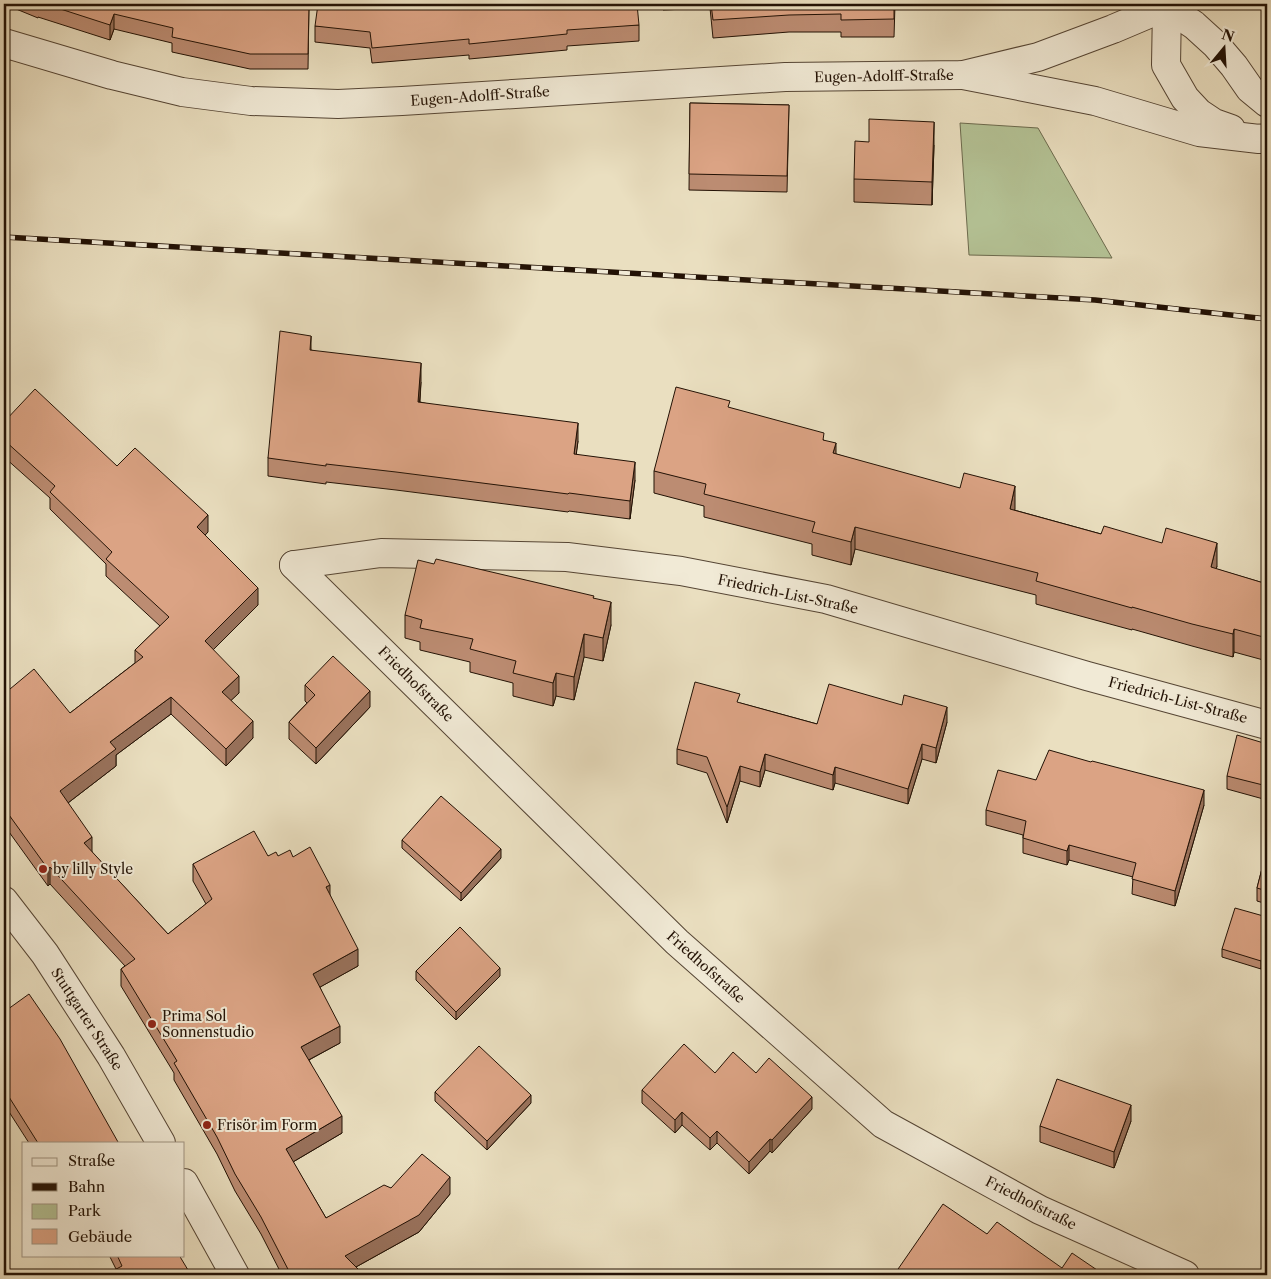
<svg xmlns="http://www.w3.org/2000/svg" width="1271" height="1279" viewBox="0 0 1271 1279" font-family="'Libre Caslon Text',serif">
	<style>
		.green { fill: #b4c295; stroke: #6c6a4d }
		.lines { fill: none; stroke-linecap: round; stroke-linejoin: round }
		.minor-casing { stroke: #554534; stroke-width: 30 }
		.tertiary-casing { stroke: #554534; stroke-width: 30 }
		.minor { stroke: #f1ead6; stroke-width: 28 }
		.tertiary { stroke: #f1ead6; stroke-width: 28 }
		.rail-casing { stroke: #231205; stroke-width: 5.5 }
		.rail { stroke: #f1ead6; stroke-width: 4; stroke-dasharray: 11; stroke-linecap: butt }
		.wall { fill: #bc8c72; stroke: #231205 }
		.shaded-wall { fill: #99725c; stroke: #231205 }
		.building { fill: #dba384; stroke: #231205 }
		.poi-dot { fill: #8f2418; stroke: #f1ead6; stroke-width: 2 }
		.labels { text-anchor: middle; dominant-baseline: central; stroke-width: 4; stroke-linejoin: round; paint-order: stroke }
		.street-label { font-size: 14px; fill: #231205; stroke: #f1ead6 }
		.poi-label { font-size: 14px; fill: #231205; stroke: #f1ead6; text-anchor: start }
	</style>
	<rect width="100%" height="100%" fill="#eadfc0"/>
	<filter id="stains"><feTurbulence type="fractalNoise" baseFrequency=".004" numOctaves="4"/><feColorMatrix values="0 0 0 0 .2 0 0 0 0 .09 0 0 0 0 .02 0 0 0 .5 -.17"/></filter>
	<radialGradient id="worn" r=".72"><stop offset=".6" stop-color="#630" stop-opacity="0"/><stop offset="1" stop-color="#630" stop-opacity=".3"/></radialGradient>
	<path class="green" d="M960,123L1038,128L1112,258L969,255Z"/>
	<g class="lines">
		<defs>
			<g id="minor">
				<path d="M1167,7L1166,65L1185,98L1199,113L1214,123L1231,129"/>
				<path d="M1167,7L1194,25L1216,45L1234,66L1250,89L1267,103"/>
				<path d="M963,75L1095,101L1199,132L1259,139L1267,138"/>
				<path d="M294,565L677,942L883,1124L1040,1210L1185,1275"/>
				<path d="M294,565L381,553L567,557L681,571L826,599L1087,676L1267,725"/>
			</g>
			<g id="tertiary">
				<path d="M4,43L112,75L182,92L251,101L338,104L402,101L785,77L963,75L1038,57L1113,29L1172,4"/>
				<path d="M4,901L45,954L111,1056L161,1143"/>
				<path d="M184,1183L235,1275"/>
			</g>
		</defs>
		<use href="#minor" class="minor-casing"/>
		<use href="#tertiary" class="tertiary-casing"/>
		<use href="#minor" class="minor"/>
		<use href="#tertiary" class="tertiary"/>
		<defs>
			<path id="rail" d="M4,237L1095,300L1267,319"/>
		</defs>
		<use href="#rail" class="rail-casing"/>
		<use href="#rail" class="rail"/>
	</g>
	<g class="wall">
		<path d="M4,4H254L309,5L308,69H250L172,52V43L114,29L110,40L38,17V18Z"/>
		<path d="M663,4H895L894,37H841V32H789L713,38L710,8L663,10Z"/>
		<path d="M639,25V41L567,46V50L469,59V55L372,63L370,48L315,42V26Z"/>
		<path d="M690,103L789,105L787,192L689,190Z"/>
		<path d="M934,145L932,205L854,202V179Z"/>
		<path d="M311,350L421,382L420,402L578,441L576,454L635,480L630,519L569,511L568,512L396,490L326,482V484L268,476V458Z"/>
		<path d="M730,408L824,440L836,454L1015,509L1014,510L1217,566L1216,569L1267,584V661L1234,652L1233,657L1192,646L1132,629V630L1036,604V595L855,549L851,565L812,555V544L704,517V506L654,493V471Z"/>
		<path d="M4,422L117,466L208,532L205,535L258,605L213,650L239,693L231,700L253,738L226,766L171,714L116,755V766L68,803L92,852L168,934L206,904L193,881V864L268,856L293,857L330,895L358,966L320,987L340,1043L309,1060L342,1133L293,1162L326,1218L391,1188L450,1194L419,1232L356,1267L364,1275H282L261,1234L235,1191L217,1154L174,1080V1073L121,986V969L125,966L50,884L48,886L4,825V694L70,713L135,663V650L160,626L106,576V564L50,509V498L4,457Z"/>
		<path d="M594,598L611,625L603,661L584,657L574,700L556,696L553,706L513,696V683L470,672V662L420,650V642L405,638V615Z"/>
		<path d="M305,685L370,707L316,764L289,739V722L307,703L305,701Z"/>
		<path d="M740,703L817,724L947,722L936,763L922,759L908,804L835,783L833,790L765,770L760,787L740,781L727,823L707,773L677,764V749Z"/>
		<path d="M1267,744V800L1227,789V776Z"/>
		<path d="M1036,780L1204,805L1175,906L1132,894L1133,877L1069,860L1067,865L1023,853V835L986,825V810Z"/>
		<path d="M402,840L501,858L461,901L402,848Z"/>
		<path d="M1267,849V904L1257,901V888Z"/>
		<path d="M1267,917V947L1261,969L1222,957V949Z"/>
		<path d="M416,971L500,976L456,1020L416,980Z"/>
		<path d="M4,1012L118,1143H29L4,1104Z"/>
		<path d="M715,1073H756L812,1109L772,1153L770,1151L749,1174L717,1143L710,1150L682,1125L675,1133L642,1103V1090Z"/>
		<path d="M435,1092L531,1103L487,1150L435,1101Z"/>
		<path d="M1131,1121L1114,1168L1040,1142V1126Z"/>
		<path d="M109,1255H179L116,1269Z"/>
	</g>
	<g class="shaded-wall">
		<path d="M114,14V29L110,40V25Z"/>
		<path d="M934,122V145L932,205V182Z"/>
		<path d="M311,336V354L310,350Z"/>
		<path d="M421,363V382L418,420V402Z"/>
		<path d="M578,423V441L574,472V454Z"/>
		<path d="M836,443V466L833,453Z"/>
		<path d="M635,462V480L630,519V501Z"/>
		<path d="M1015,486V509L1010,531V509Z"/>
		<path d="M208,515V532L197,544V527Z"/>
		<path d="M855,527V549L851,565V542Z"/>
		<path d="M1217,543V566L1211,590V567Z"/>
		<path d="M258,588V605L205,658V641Z"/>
		<path d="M611,602V625L603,661V638Z"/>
		<path d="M1234,629V652L1233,657V634Z"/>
		<path d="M584,634V657L574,700V677Z"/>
		<path d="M556,673V696L553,706V683Z"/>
		<path d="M239,676V693L222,709V692Z"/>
		<path d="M370,691V707L316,764V748Z"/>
		<path d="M171,697V714L116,755V766L60,809V791L110,742Z"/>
		<path d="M947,707V722L936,763V748Z"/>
		<path d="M253,721V738L226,766V749Z"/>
		<path d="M922,744V759L908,804V789Z"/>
		<path d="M765,754V770L760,787V772Z"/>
		<path d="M740,766V781L727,823V807Z"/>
		<path d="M835,767V783L833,790V775Z"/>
		<path d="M1204,790V805L1175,906V891Z"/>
		<path d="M92,837V854L84,843Z"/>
		<path d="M1069,845V860L1067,865V851Z"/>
		<path d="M501,849V858L461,901V893Z"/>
		<path d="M50,867V884L48,886V869Z"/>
		<path d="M330,885V902L326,887Z"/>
		<path d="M1267,939V947L1261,969V961Z"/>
		<path d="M358,949V966L313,991V974Z"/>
		<path d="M500,968V976L456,1020V1012Z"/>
		<path d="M340,1026V1043L301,1064V1047Z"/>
		<path d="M531,1095V1103L487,1150V1141Z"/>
		<path d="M812,1097V1109L772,1153V1140Z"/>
		<path d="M1131,1105V1121L1114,1168V1152Z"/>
		<path d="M682,1112V1125L675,1133V1120Z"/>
		<path d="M342,1116V1133L286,1166V1149Z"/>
		<path d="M717,1131V1143L710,1150V1138Z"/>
		<path d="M770,1139V1151L749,1174V1162Z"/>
		<path d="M450,1177V1194L419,1232L345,1273V1256Z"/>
	</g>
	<g class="building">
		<path d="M45,4H254L309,5L308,54H250L172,37L173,28L114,14L110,25Z"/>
		<path d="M318,4H637L639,25L567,30V34L469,44V39L372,48L370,32L315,26Z"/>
		<path d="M711,4H894V19L841,20V14L789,15L713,20Z"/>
		<path d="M690,103L789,105L787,176L689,174Z"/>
		<path d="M869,119L934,122L932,182L854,179L855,141L869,142Z"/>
		<path d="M280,331L311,336L310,350L421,363L418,402L578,423L574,454L635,462L630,501L569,493L568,494L396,472L326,464V466L268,458Z"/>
		<path d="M676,387L730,401L728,407L824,433L823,440L836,443L833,453L960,488L964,473L1015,486L1010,509L1101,534L1104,526L1162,543L1166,528L1217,543L1211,567L1267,584V638L1234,629L1233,634L1192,624L1132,607V608L1036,581L1038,573L855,527L851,542L812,532L815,522L704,494L706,484L654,471Z"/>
		<path d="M35,389L117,466L135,448L208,515L197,527L258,588L205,641L239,676L222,692L253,721L226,749L171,697L110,742L116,749L60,791L92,837L84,843L168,934L212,899L193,864L254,831L268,856L276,852L278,856L290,850L293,857L310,847L330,885L326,887L358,949L313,974L340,1026L301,1047L342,1116L286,1149L326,1218L384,1185L391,1188L422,1154L450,1177L419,1215L345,1256L364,1275H291L261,1217L235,1174L217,1137L174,1063L177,1061L121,969L135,959L50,867L48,869L4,808V694L34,669L70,713L143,657L135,650L169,617L106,559L112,552L50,492L55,486L4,440V422Z"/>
		<path d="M436,559L594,596L593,598L611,602L603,638L584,634L574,677L556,673L553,683L513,673L516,661L470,649L473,639L420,628L422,620L405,615L418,560L434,564Z"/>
		<path d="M333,656L370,691L316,748L289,722L315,695L305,685Z"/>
		<path d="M695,682L740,694L737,702L817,724L829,684L902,705L904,695L947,707L936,748L922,744L908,789L835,767L833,775L765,754L760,772L740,766L727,807L707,757L677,749Z"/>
		<path d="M1237,735L1267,744V786L1227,776Z"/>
		<path d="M1049,750L1091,762L1092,761L1204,790L1175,891L1132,879L1136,863L1069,845L1067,851L1023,838L1026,821L986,810L998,770L1036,780Z"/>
		<path d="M441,796L501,849L461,893L402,840Z"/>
		<path d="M1267,849V891L1257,888Z"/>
		<path d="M1235,908L1267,917V939L1261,961L1222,949Z"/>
		<path d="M460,927L500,968L456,1012L416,971Z"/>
		<path d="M29,994L60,1039L118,1142L117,1143H38L4,1089V1012Z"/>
		<path d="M684,1044L715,1073L733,1052L756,1073L769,1058L812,1097L772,1140L770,1139L749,1162L717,1131L710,1138L682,1112L675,1120L642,1090Z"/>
		<path d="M479,1046L531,1095L487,1141L435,1092Z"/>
		<path d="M1057,1079L1131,1105L1114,1152L1040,1126Z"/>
		<path d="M943,1204L987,1234L997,1222L1062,1268L1072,1253L1100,1272L1097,1275H902L896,1272Z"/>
		<path d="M117,1255H179L191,1275H105L122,1266Z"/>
	</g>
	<g class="poi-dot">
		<circle cx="43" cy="869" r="5"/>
		<circle cx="152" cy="1024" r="5"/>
		<circle cx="207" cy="1125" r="5"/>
	</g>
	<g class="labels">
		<g class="street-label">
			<text transform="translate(884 76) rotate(-1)">Eugen-Adolff-Straße</text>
			<text transform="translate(480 96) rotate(-4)">Eugen-Adolff-Straße</text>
			<text transform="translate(788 594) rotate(12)">Friedrich-List-Straße</text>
			<text transform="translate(416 684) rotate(45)">Friedhofstraße</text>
			<text transform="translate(1178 700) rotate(15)">Friedrich-List-Straße</text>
			<text transform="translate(706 967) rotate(42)">Friedhofstraße</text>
			<text transform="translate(87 1019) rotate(57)">Stuttgarter Straße</text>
			<text transform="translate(1031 1203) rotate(27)">Friedhofstraße</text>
		</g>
		<g class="poi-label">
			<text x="53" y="869">by lilly Style</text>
			<text x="162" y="1016">Prima Sol<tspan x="162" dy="16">Sonnenstudio</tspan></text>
			<text x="217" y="1125">Frisör im Form</text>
		</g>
	</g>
	<rect width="1271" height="1279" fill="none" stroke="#eadfc0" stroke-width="20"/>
	<rect x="5" y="5" width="1261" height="1269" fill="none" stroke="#231205" stroke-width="2.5"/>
	<rect x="10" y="10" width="1251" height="1259" fill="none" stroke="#231205"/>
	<rect x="22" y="1142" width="162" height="115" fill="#f1ead6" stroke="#9f9482"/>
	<rect x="32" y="1158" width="25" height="8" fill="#f1ead6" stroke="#9f9482"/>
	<text x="68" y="1166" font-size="15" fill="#231205">Straße</text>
	<rect x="32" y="1183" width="25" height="8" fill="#231205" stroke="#9f9482"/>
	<text x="68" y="1192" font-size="15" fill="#231205">Bahn</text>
	<rect x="32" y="1204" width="25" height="15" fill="#b4c295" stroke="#9f9482"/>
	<text x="68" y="1216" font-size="15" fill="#231205">Park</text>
	<rect x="32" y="1229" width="25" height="15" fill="#dba384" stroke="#9f9482"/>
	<text x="68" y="1242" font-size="15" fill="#231205">Gebäude</text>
	<g transform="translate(1224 48) rotate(18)" stroke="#f1ead6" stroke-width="4" paint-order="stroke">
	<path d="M0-4L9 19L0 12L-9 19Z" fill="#231205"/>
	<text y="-8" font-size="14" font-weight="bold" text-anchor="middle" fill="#231205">N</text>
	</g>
	<rect width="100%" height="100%" filter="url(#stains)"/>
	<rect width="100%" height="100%" fill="url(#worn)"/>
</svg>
